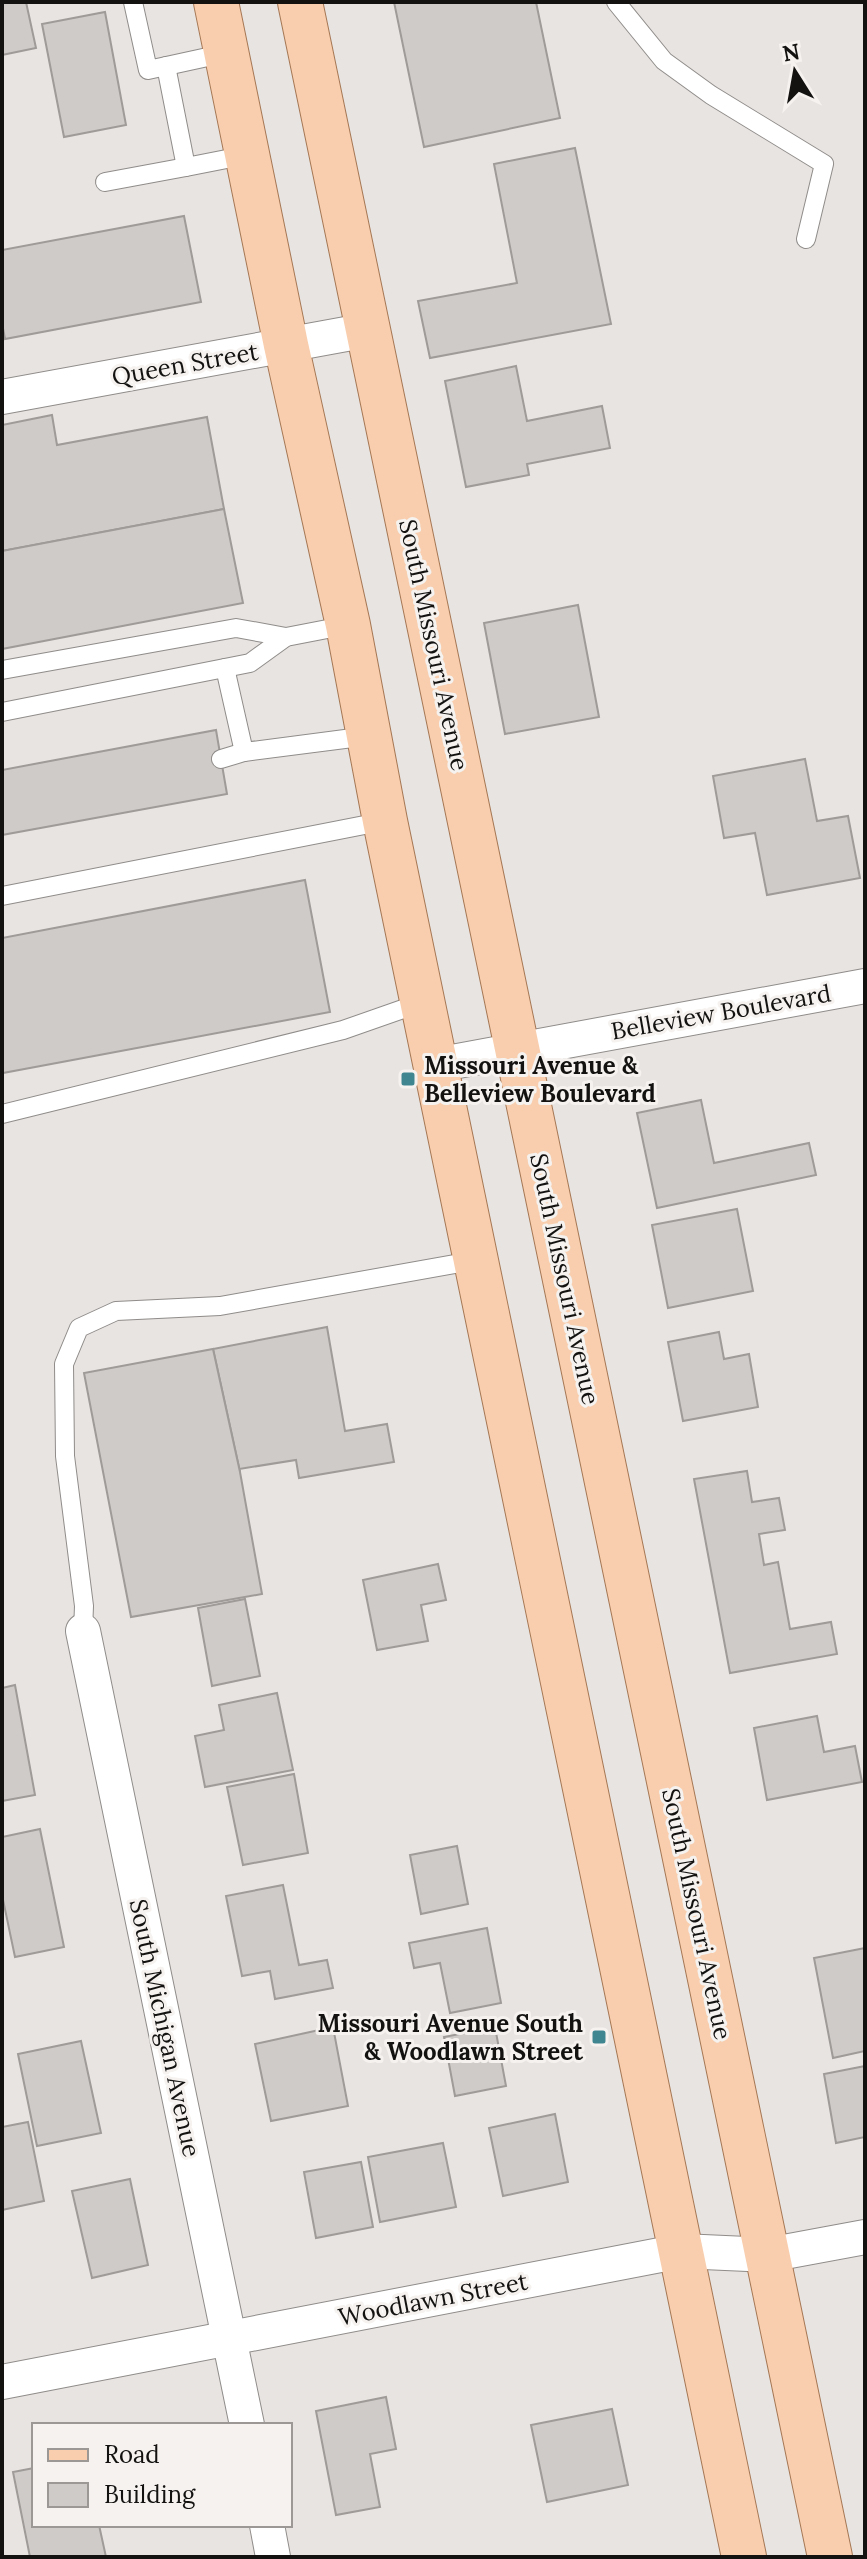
<svg xmlns="http://www.w3.org/2000/svg" width="867" height="2559" viewBox="0 0 867 2559" font-family="Lora,serif">
	<style>
		.building { fill: #cecbc8; stroke: #9e9b99; stroke-width: 2 }
		.lines { fill: none; stroke-linecap: round; stroke-linejoin: round }
		.lane-casing { stroke: #8f8c8a; stroke-width: 20 }
		.street-casing { stroke: #8f8c8a; stroke-width: 36 }
		.primary-casing { stroke: #a57754; stroke-width: 46 }
		.lane { stroke: #fff; stroke-width: 18 }
		.street { stroke: #fff; stroke-width: 34 }
		.primary { stroke: #f8ceae; stroke-width: 44 }
		.poi-dot { fill: #408690; stroke: #f5f2ef; stroke-width: 3 }
		.labels { text-anchor: middle; dominant-baseline: central; stroke-width: 6; stroke-linejoin: round; paint-order: stroke }
		.street-label { font-size: 24px; fill: #131211; stroke: #f5f2ef }
		.poi-label { font-size: 24px; font-weight: bold; fill: #131211; stroke: #f5f2ef; text-anchor: start }
	</style>
	<rect width="100%" height="100%" fill="#e8e4e2"/>
	<g class="building">
		<path d="M2,2H26L36,48L2,55Z"/>
		<path d="M394,2H536L560,118L424,147Z"/>
		<path d="M105,12L126,125L64,137L42,24Z"/>
		<path d="M575,148L611,324L430,358L418,301L517,283L494,164Z"/>
		<path d="M184,216L201,302L5,339L2,323V250Z"/>
		<path d="M516,366L527,421L602,406L610,448L527,464L529,475L466,487L445,381Z"/>
		<path d="M52,415L57,445L207,417L224,509L2,551V425Z"/>
		<path d="M224,509L243,603L2,649V551Z"/>
		<path d="M578,605L599,717L505,734L484,623Z"/>
		<path d="M216,730L227,794L2,835V770Z"/>
		<path d="M805,759L817,821L848,816L860,878L767,895L755,833L724,838L713,776Z"/>
		<path d="M305,880L330,1012L3,1073L2,938Z"/>
		<path d="M701,1100L714,1163L809,1143L816,1175L657,1208L637,1113Z"/>
		<path d="M737,1209L753,1291L668,1308L652,1225Z"/>
		<path d="M327,1327L345,1431L387,1424L394,1462L299,1478L296,1460L239,1469L240,1472L213,1349Z"/>
		<path d="M719,1332L724,1359L749,1354L758,1407L683,1421L668,1342Z"/>
		<path d="M213,1349L240,1472L262,1594L131,1617L84,1373Z"/>
		<path d="M747,1471L752,1502L779,1498L785,1530L759,1534L764,1565L778,1562L790,1629L831,1622L837,1654L730,1673L694,1479Z"/>
		<path d="M438,1564L446,1600L421,1605L428,1641L377,1650L363,1580Z"/>
		<path d="M245,1599L260,1676L212,1686L198,1608Z"/>
		<path d="M15,1685L35,1795L2,1801V1688Z"/>
		<path d="M277,1693L293,1770L205,1787L195,1736L224,1730L219,1705Z"/>
		<path d="M817,1716L824,1752L855,1746L862,1782L767,1800L754,1728Z"/>
		<path d="M294,1774L308,1853L243,1865L227,1787Z"/>
		<path d="M40,1829L64,1947L15,1957L2,1895V1837Z"/>
		<path d="M457,1846L468,1904L421,1914L410,1855Z"/>
		<path d="M283,1885L299,1965L327,1960L333,1988L275,1999L270,1971L242,1976L226,1896Z"/>
		<path d="M487,1928L501,2003L450,2013L440,1963L414,1968L409,1943Z"/>
		<path d="M865,1948V2051L833,2058L814,1958Z"/>
		<path d="M333,2027L348,2106L271,2121L255,2044Z"/>
		<path d="M495,2027L506,2086L455,2096L444,2037Z"/>
		<path d="M81,2041L101,2133L37,2146L18,2054Z"/>
		<path d="M865,2066V2137L836,2143L824,2074Z"/>
		<path d="M555,2114L568,2182L503,2196L489,2128Z"/>
		<path d="M28,2122L44,2201L2,2210V2127Z"/>
		<path d="M443,2143L456,2207L380,2222L368,2157Z"/>
		<path d="M361,2162L373,2227L316,2238L304,2172Z"/>
		<path d="M130,2179L148,2265L92,2278L72,2191Z"/>
		<path d="M386,2397L396,2449L370,2454L380,2507L336,2515L316,2411Z"/>
		<path d="M612,2409L628,2485L547,2502L531,2425Z"/>
		<path d="M34,2468V2525H99L106,2557H30L13,2472Z"/>
	</g>
	<g class="lines">
		<defs>
			<g id="lane">
				<path d="M133,2L148,70L226,53"/>
				<path d="M616,2L664,61L711,95L824,164L806,239"/>
				<path d="M166,66L186,167L247,155"/>
				<path d="M105,182L186,167"/>
				<path d="M225,668L244,752"/>
				<path d="M2,670L236,628L286,637"/>
				<path d="M2,712L250,663L286,637L348,625"/>
				<path d="M221,759L244,752L368,736"/>
				<path d="M2,896L385,821"/>
				<path d="M2,1114L343,1030L423,1002"/>
				<path d="M83,1631L84,1606L65,1456L64,1364L79,1328L116,1311L220,1306L477,1260"/>
			</g>
			<g id="street">
				<path d="M2,397L368,330"/>
				<path d="M436,1065L865,986"/>
				<path d="M83,1631L247,2425"/>
				<path d="M2,2382L681,2251L768,2255L865,2237"/>
				<path d="M267,2525L273,2557"/>
			</g>
			<g id="primary">
				<path d="M216,2L286,345L348,625L385,821L744,2557"/>
				<path d="M300,2L830,2557"/>
			</g>
		</defs>
		<use href="#lane" class="lane-casing"/>
		<use href="#street" class="street-casing"/>
		<use href="#primary" class="primary-casing"/>
		<use href="#lane" class="lane"/>
		<use href="#street" class="street"/>
		<use href="#primary" class="primary"/>
	</g>
	<g class="poi-dot">
		<rect x="400" y="1071" width="16" height="16" rx="4"/>
		<rect x="591" y="2029" width="16" height="16" rx="4"/>
	</g>
	<g class="labels">
		<g class="street-label">
			<text transform="translate(185 364) rotate(-10)">Queen Street</text>
			<text transform="translate(434 645) rotate(78)">South Missouri Avenue</text>
			<text transform="translate(721 1012) rotate(-10)">Belleview Boulevard</text>
			<text transform="translate(565 1279) rotate(78)">South Missouri Avenue</text>
			<text transform="translate(697 1914) rotate(78)">South Missouri Avenue</text>
			<text transform="translate(165 2028) rotate(78)">South Michigan Avenue</text>
			<text transform="translate(433 2299) rotate(-11)">Woodlawn Street</text>
		</g>
		<g class="poi-label">
			<text x="424" y="1065">Missouri Avenue &amp;<tspan x="424" dy="28">Belleview Boulevard</tspan></text>
			<text x="583" y="2023" text-anchor="end">Missouri Avenue South<tspan x="583" dy="28">&amp; Woodlawn Street</tspan></text>
		</g>
	</g>
	<rect width="867" height="2559" fill="none" stroke="#131211" stroke-width="8"/>
	<rect x="32" y="2423" width="260" height="104" fill="#f5f2ef" stroke="#9b9896" stroke-width="2"/>
	<rect x="48" y="2449" width="40" height="12" fill="#f8ceae" stroke="#9b9896" stroke-width="2"/>
	<text x="104" y="2463" font-size="24" fill="#131211">Road</text>
	<rect x="48" y="2483" width="40" height="24" fill="#cecbc8" stroke="#9b9896" stroke-width="2"/>
	<text x="104" y="2503" font-size="24" fill="#131211">Building</text>
	<g transform="translate(795 72) rotate(349)" stroke="#f5f2ef" stroke-width="6" paint-order="stroke">
	<path d="M0-6L14 30L0 20L-14 30Z" fill="#131211"/>
	<text y="-12" font-size="22" font-weight="bold" text-anchor="middle" fill="#131211">N</text>
	</g>
</svg>
